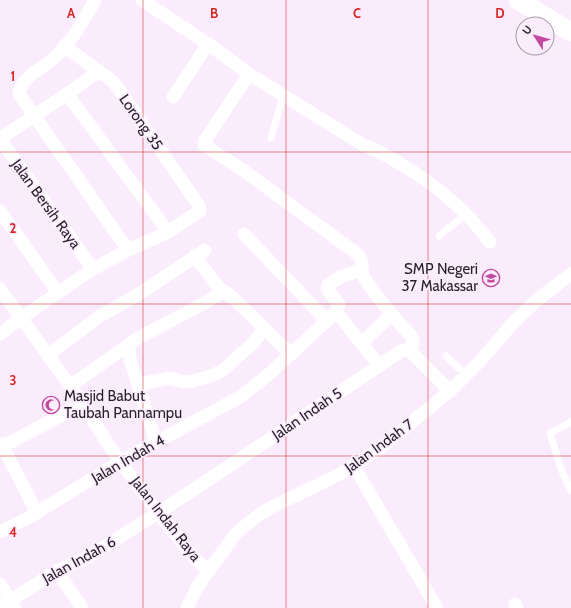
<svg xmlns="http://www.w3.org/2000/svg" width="571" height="608" viewBox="0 0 571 608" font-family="Cabin,sans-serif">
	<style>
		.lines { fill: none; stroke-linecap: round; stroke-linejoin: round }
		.service { stroke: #fff; stroke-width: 7 }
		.minor { stroke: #fff; stroke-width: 13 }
		.secondary { stroke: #fff; stroke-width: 19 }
		.grid { fill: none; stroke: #d62828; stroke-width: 1; stroke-opacity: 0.55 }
		.labels { text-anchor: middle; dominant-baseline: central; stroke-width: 3.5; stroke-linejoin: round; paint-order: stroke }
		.street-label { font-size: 15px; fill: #271f29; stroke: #faecfd }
		.poi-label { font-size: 15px; fill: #271f29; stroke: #faecfd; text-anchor: end }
		.grid-label { font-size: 13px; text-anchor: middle; font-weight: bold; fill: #d62828; stroke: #faecfd; stroke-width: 3.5; stroke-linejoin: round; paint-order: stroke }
	</style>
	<rect width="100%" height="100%" fill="#faecfd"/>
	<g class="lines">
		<g class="service">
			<path d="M271,138L283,96"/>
			<path d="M439,236L466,214"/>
			<path d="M446,356L466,375"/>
			<path d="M571,422L550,433L561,469L571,490"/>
		</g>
		<g class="minor">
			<path d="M95,0C84,20 72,42 54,58C43,68 20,78 19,94L128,250"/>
			<path d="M142,0L214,48L249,74L363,145C376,149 387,156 399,163C436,185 463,207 490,242"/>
			<path d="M249,74L204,142V145L244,171L348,247C353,250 359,254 361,260C364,268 359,271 366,280C379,301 395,318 411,336L413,341L412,346L407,350"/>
			<path d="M68,95L168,232"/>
			<path d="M173,97L208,44"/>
			<path d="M0,139L93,269"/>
			<path d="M0,139C33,116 67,95 99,71"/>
			<path d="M0,211L58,293"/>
			<path d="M244,234L326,320"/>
			<path d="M195,256L221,291"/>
			<path d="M0,289L76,394L112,450L158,513L195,559L209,571"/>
			<path d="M336,312L339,305L327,289L328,285L340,277L361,270"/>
			<path d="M0,334L21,318L93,269L128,250L168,232L200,211L199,206L116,85L111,80L64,46"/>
			<path d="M362,343L392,314"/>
			<path d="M128,345L130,359L156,442"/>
			<path d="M48,355L100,316L139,294L205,250"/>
			<path d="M139,384L171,378L180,381L190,382L211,376L223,370L251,345L265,329"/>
			<path d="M70,386L138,338L201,305L224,291L230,295L269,333L291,354"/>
			<path d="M0,444L2,445L37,513"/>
			<path d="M2,445L9,443L83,404"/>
			<path d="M359,475L437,608"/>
			<path d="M0,532L28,518L121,461L240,397L267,376L336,312L379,365"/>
			<path d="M57,571L82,608"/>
			<path d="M0,584L15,608"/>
			<path d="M515,604L517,608"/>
			<path d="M0,607L57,571L86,558L158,513L243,457L401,351L407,350L411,352L450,391"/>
			<path d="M187,608L198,586L236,533L260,514L274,506L340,474L379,449L450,391L481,360L511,325L537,300L571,274"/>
		</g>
		<path class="secondary" d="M518,0L571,32"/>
	</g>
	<path class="grid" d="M143,0V608M286,0V608M428,0V608M0,152H571M0,304H571M0,456H571"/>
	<defs>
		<symbol id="school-ring" viewBox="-11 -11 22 22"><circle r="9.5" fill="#faecfd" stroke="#c24a9e" stroke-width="1.5"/><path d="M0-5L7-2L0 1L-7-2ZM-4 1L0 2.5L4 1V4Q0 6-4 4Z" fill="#c24a9e"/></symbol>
		<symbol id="mosque-ring" viewBox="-11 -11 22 22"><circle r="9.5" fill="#faecfd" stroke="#c24a9e" stroke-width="1.5"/><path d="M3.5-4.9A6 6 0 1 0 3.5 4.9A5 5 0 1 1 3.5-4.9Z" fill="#c24a9e"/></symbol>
	</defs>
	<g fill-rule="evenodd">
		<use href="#school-ring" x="481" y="268" width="20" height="20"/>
		<use href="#mosque-ring" x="41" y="395" width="20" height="20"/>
	</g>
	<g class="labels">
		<g class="street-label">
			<text transform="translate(141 122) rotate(55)">Lorong 35</text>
			<text transform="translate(46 204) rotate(54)">Jalan Bersih Raya</text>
			<text transform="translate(307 414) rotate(-34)">Jalan Indah 5</text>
			<text transform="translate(379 446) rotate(-36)">Jalan Indah 7</text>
			<text transform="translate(128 459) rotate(-30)">Jalan Indah 4</text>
			<text transform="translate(166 519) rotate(52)">Jalan Indah Raya</text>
			<text transform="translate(79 560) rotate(-29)">Jalan Indah 6</text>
		</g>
		<g class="poi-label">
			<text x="478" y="269">SMP Negeri<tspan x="478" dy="17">37 Makassar</tspan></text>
			<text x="64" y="396" text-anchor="start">Masjid Babut<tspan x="64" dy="17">Taubah Pannampu</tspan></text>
		</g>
	</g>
	<g class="grid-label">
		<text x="71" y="18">A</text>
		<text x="214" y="18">B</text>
		<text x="357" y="18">C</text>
		<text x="500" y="18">D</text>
		<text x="13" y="81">1</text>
		<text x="13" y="233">2</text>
		<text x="13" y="385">3</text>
		<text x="13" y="537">4</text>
	</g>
	<g transform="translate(535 36) rotate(307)"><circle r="19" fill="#faecfd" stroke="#a69aa8"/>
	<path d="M0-3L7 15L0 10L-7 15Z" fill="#c24a9e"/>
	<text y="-6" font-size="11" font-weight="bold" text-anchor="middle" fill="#271f29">U</text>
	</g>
</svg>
